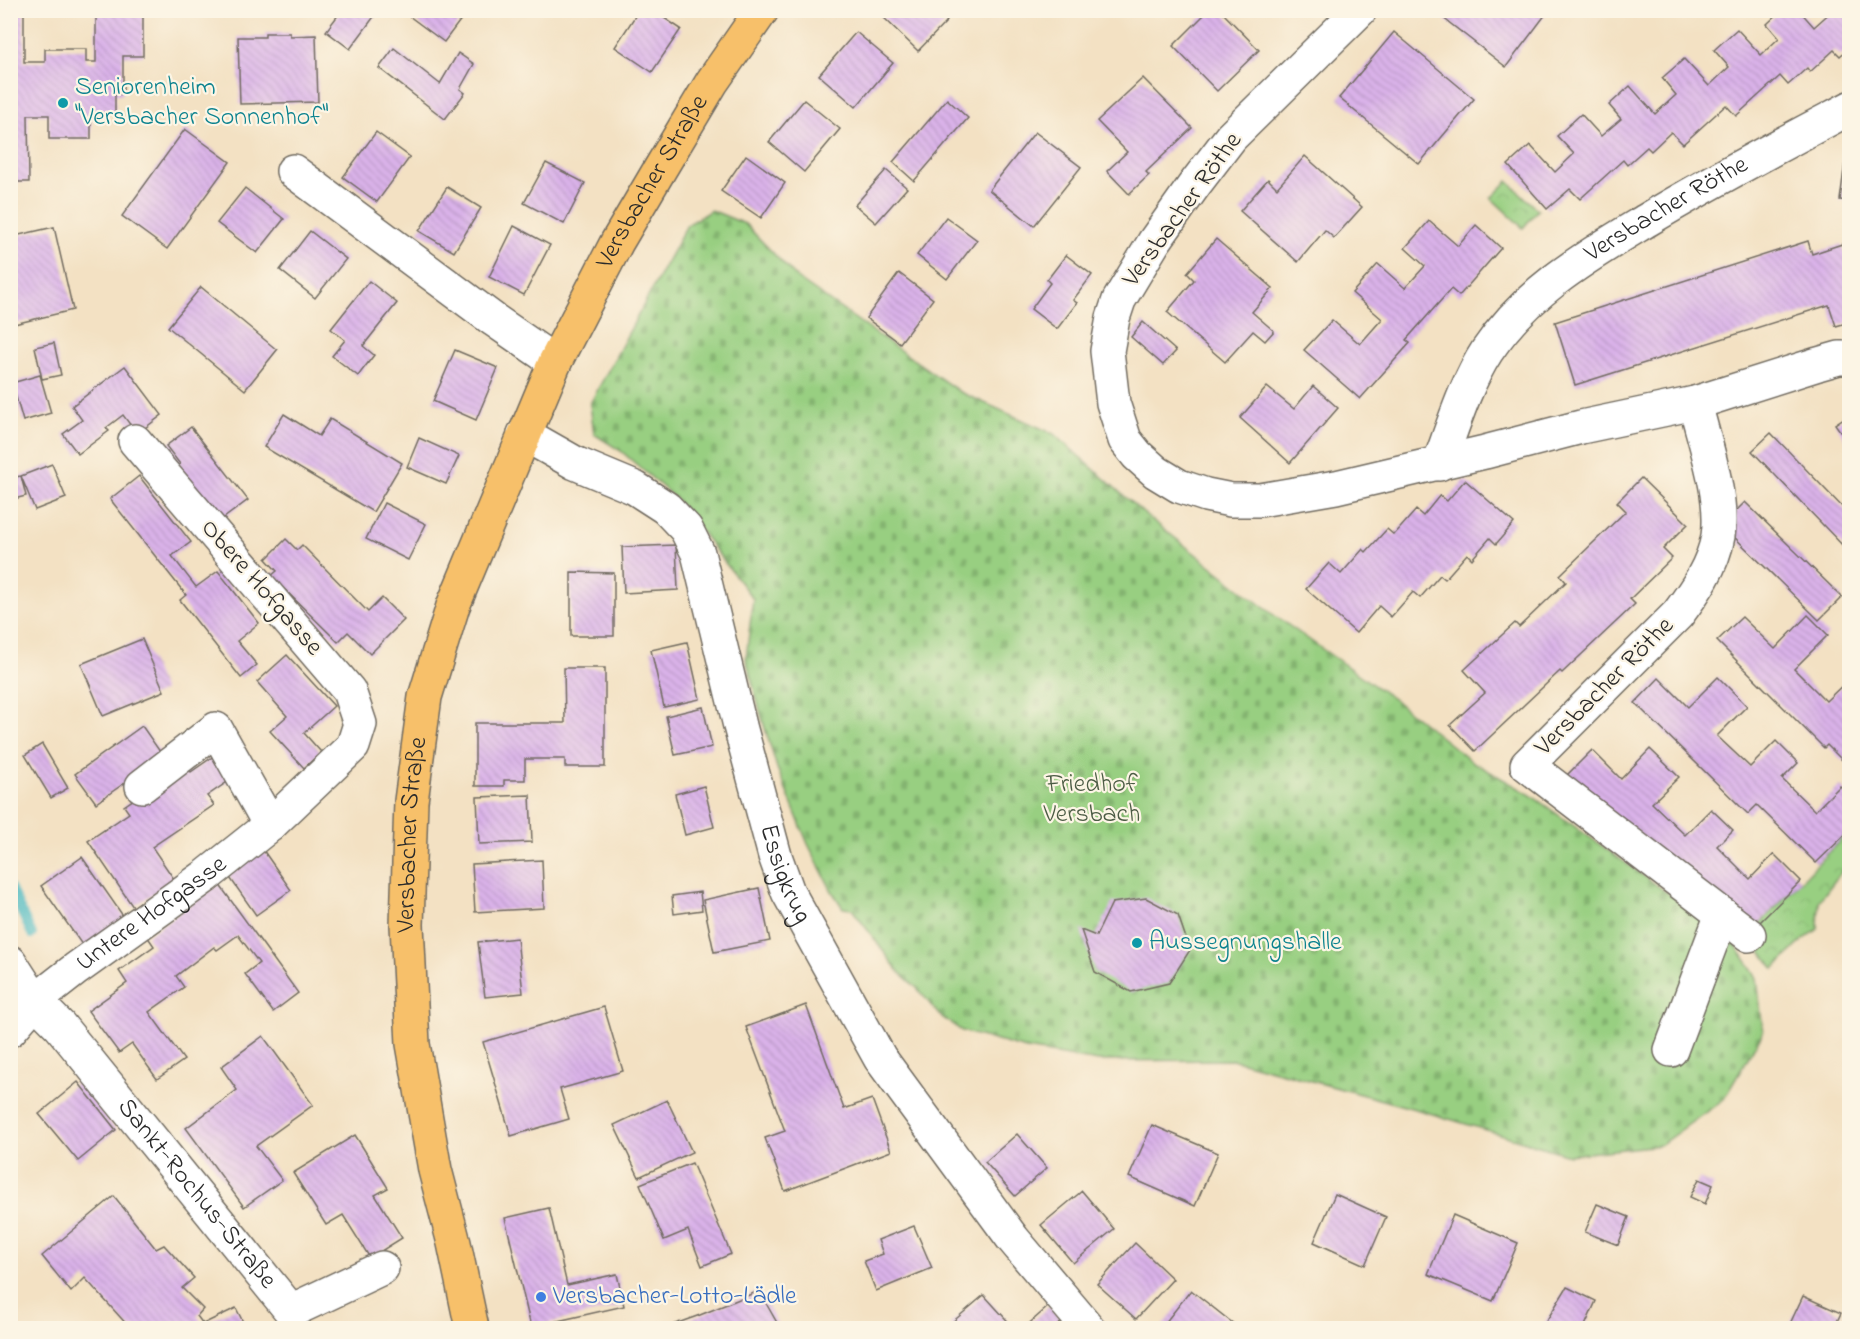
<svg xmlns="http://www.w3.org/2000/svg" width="1860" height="1339" viewBox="0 0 1860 1339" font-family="'Indie Flower',sans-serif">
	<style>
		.cemetery { fill: url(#cemetery-stones); stroke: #627d56; stroke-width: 1.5 }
		.park { fill: url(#park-crowns); stroke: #627d56; stroke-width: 1.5 }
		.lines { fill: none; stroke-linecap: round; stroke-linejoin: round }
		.stream { stroke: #47b7bf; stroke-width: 10 }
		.building { fill: url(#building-back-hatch) }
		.minor-casing { stroke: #716b60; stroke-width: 36 }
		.major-casing { stroke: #716b60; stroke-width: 36 }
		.minor { stroke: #fff; stroke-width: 33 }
		.major { stroke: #f7c06b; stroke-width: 33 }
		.culture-dot { fill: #0f9aa8; stroke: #fcf5e5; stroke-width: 2 }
		.shop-dot { fill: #3f7fe0; stroke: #fcf5e5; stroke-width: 2 }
		.labels { text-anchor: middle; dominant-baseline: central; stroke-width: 4.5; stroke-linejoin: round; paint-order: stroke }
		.culture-label { font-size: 26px; fill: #0d838f; stroke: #fcf5e5; text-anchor: start }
		.street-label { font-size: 26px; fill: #2b2b2b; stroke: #fcf5e5 }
		.park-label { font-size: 26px; fill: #4c5c45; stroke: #fcf5e5 }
		.shop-label { font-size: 26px; fill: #366cbe; stroke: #fcf5e5; text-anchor: start }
	</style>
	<defs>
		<pattern id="cemetery-stones" width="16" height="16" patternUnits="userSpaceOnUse" patternTransform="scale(1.5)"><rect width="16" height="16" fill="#98cf81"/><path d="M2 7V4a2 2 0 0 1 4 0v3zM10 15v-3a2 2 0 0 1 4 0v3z" fill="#83b270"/></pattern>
		<pattern id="park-crowns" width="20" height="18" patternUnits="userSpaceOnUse" patternTransform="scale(1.5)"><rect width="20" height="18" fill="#98cf81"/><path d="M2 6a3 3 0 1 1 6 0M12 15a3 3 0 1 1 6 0" fill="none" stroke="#83b270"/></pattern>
		<pattern id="building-back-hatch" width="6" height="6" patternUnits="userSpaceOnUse" patternTransform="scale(1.5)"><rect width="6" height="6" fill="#dab2e9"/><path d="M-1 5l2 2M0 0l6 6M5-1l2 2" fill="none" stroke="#bb99c8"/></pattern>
	</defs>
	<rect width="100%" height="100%" fill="#fcf5e5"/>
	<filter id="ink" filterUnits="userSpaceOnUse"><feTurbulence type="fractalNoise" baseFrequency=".0167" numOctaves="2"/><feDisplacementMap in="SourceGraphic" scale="12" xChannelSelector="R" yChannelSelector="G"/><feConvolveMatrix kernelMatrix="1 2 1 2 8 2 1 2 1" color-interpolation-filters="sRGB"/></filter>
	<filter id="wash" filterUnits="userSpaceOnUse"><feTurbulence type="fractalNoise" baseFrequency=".008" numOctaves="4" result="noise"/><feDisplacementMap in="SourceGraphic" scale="24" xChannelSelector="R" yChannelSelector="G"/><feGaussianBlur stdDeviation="1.35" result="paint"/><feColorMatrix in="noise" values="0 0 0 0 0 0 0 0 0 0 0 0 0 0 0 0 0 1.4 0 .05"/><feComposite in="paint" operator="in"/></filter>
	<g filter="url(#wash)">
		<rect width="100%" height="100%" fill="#f3e1c3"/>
		<path class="cemetery" d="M711,210L745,224L798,279L960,392L1054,434L1142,512L1271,613L1392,698L1471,761L1529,794L1732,939L1757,978L1763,1032L1724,1099L1660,1145L1569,1155L1426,1112L1235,1060L1098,1061L1026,1049L962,1031L939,1015L918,989L899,972L852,909L843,908L832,891L808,844L777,768L761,715L746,659L753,599L676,499L621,451L594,434L590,404L687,225Z"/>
		<g class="park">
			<path d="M1508,181L1538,210L1523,228L1491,198Z"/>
			<path d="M1849,831V862L1819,901L1818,929L1802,941L1774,969L1749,935Z"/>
		</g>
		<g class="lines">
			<path class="stream" d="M10,888L32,934"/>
		</g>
		<g id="blocks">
			<g class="building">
				<path d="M10,10H24V62H45V49H86V62H96V10H143V56H123V94H115V113H91V139H49V115H28L29,182H10Z"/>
				<path d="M342,10H379L350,49L326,31Z"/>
				<path d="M401,10H468L444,42Z"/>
				<path d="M639,10H652L681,29L652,72L615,47Z"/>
				<path d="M876,10H937L947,21L918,51Z"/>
				<path d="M1209,10H1220L1259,50L1217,91L1173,46Z"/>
				<path d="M1433,10H1549L1506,67Z"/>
				<path d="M1782,10H1799L1814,27L1833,10H1850V47L1840,56L1834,50L1810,72L1807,68L1788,85L1780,76L1736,116L1726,105L1683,144L1671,132L1651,151L1647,147L1627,165L1623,160L1580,199L1570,189L1547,209L1508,165L1530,145L1555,172L1574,154L1557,136L1581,114L1601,136L1621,119L1609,105L1630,86L1655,114L1676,95L1662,78L1684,59L1709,86L1729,67L1714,50L1737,29L1761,55L1779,38L1767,24Z"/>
				<path d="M856,32L893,63L856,107L819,75Z"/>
				<path d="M1394,32L1474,99L1419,164L1339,98Z"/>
				<path d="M265,33H290V36L316,35L318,102L240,104L238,37H265Z"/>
				<path d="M394,48L440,84L458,53L474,64L460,89L465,93L445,119L379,68Z"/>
				<path d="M1143,78L1192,128L1146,172L1149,175L1129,194L1107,171L1127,152L1097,121Z"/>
				<path d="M947,99L968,118L914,181L893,162Z"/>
				<path d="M804,100L840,129L804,172L769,142Z"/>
				<path d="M185,129L230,162L167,249L122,216Z"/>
				<path d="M376,132L410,157L377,202L343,177Z"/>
				<path d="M1035,132L1081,167L1034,226L989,190Z"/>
				<path d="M1848,139H1850V201L1840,200Z"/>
				<path d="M746,155L785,183L761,218L721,191Z"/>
				<path d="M1305,156L1362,207L1334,238L1325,230L1298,262L1240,211L1268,179L1277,188Z"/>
				<path d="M546,163L585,183L564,224L524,203Z"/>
				<path d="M886,170L907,188L876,223L855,205Z"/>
				<path d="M447,187L481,208L454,252L419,231Z"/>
				<path d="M245,188L284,219L257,253L217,223Z"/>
				<path d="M946,217L977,240L947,279L917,255Z"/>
				<path d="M1429,221L1458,246L1476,225L1501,248L1459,296L1451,289L1406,340L1410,343L1360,399L1304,350L1332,320L1360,344L1382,319L1352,293L1378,264L1405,288L1425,266L1405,248Z"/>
				<path d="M514,226L550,245L524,295L489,277Z"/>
				<path d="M54,227L73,310L10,325V237Z"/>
				<path d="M310,231L346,259L315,298L280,270Z"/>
				<path d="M1216,239L1273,288L1252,312L1274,331L1265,341L1253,331L1225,362L1167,312L1194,280L1187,273Z"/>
				<path d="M1808,241L1812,254L1842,244L1850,267V322L1836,326L1829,305L1575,385L1555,322Z"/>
				<path d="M1066,255L1092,275L1073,300L1077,303L1057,329L1031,309L1050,283L1047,280Z"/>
				<path d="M899,273L933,299L900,343L866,318Z"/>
				<path d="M369,281L397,303L363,346L374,355L358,376L332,356L345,340L331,329Z"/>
				<path d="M201,287L277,350L245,390L168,327Z"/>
				<path d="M1143,322L1176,351L1163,365L1131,337Z"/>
				<path d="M54,343L61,375L42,379L35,347Z"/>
				<path d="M455,350L498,368L476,420L433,401Z"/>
				<path d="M125,366L162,415L137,434L123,415L106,428L109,431L78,454L63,434L82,420L72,406Z"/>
				<path d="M40,375L51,413L23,421L12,383Z"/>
				<path d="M1313,386L1338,408L1290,463L1240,418L1267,387L1294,409Z"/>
				<path d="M284,414L319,436L330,419L402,463L373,512L264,447Z"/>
				<path d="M1850,414V445L1835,424Z"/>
				<path d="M191,427L248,500L216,524L173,469L180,464L166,446Z"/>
				<path d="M1771,433L1850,515V545L1846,549L1752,451Z"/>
				<path d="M419,438L459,456L446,484L407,467Z"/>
				<path d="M52,464L66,498L35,510L21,476L26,496L10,500V478L21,476Z"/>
				<path d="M139,476L191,542L172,556L196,587L218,571L259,623L237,641L257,665L241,678L180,600L186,595L110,499Z"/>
				<path d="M1641,478L1688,524L1663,549L1672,558L1630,599L1635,604L1562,673L1560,671L1475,751L1450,725L1485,693L1464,670L1515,623L1519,627L1566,582L1560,575L1626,511L1617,502Z"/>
				<path d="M1465,480L1514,523L1496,544L1490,538L1472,559L1467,554L1445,579L1440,575L1420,598L1413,592L1391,617L1379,606L1356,633L1306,589L1329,563L1341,574L1363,549L1366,552L1387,529L1394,535L1416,510L1423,516L1440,495L1447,501Z"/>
				<path d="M1745,502L1842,597L1819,620L1722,525Z"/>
				<path d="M384,503L426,524L408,560L366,539Z"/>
				<path d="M286,539L297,550L302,545L368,612L382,598L404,620L370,654L348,632L338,642L271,576L277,571L266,559Z"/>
				<path d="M676,545L678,590L624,593L622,547Z"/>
				<path d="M571,572L614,573V636H571Z"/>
				<rect x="10" y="611" width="4" height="23"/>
				<path d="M1808,615L1828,635L1794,669L1826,701L1847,681L1850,683V755L1843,761L1827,745L1824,748L1717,641L1742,617L1775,649Z"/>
				<path d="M142,639L164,691L103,716L81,664Z"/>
				<path d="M687,642L700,699L664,707L651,650Z"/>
				<path d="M287,655L334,706L304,733L321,752L304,768L270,731L287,716L257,682Z"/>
				<path d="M564,668H605V767H565V759H525V780H504V786H475V723H565Z"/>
				<path d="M1718,677L1747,706L1717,736L1750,767L1776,741L1798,763L1782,779L1815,811L1840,786L1850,795V830L1816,863L1757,805L1748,814L1635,703L1659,678L1688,707Z"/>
				<path d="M703,707L712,747L675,755L666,716Z"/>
				<path d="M142,726L163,756L96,803L75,774Z"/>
				<path d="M42,744L68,788L51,798L25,755Z"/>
				<path d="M1650,749L1679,777L1652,803L1685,835L1711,809L1733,830L1717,846L1750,879L1774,854L1801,881L1751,931L1625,831L1567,775L1592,750L1621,779Z"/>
				<path d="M214,756L230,780L207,796L214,805L152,847L174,879L133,907L88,841L129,813L124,806L186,764L191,772Z"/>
				<path d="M704,786L714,827L685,835L675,794Z"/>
				<path d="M530,795L532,842L479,844L477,797Z"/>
				<path d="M263,850L291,890L256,915L228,875Z"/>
				<path d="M82,857L128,923L87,952L41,886Z"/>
				<path d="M542,860L544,908L475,912L472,864Z"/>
				<path d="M219,884L298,993L273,1012L245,974L259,963L238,935L217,950L214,947L176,976L184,987L149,1012L184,1060L157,1079L132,1044L119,1053L88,1011L127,983L119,971L154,946L147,936Z"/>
				<path d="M759,888L770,941L714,952L703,900Z"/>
				<path d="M700,892L702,910L674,914L672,896Z"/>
				<path d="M1146,898L1178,915L1190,950L1169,983L1131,992L1095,972L1081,930L1096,936L1112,903Z"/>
				<path d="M517,938L523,993L485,997L478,942Z"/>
				<path d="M806,1005L844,1109L872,1099L891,1151L785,1191L765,1138L785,1131L746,1027Z"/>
				<path d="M604,1007L623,1071L560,1089L569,1119L511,1136L483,1042Z"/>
				<path d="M263,1036L313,1105L256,1146L282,1180L244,1207L186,1128L237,1090L221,1067Z"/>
				<path d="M78,1082L116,1130L78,1161L39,1114Z"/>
				<path d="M667,1100L692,1152L639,1177L614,1125Z"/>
				<path d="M1152,1125L1218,1153L1195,1206L1129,1177Z"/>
				<path d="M1017,1134L1047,1168L1015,1196L985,1162Z"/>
				<path d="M355,1135L388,1188L375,1195L402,1238L370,1258L343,1215L326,1225L293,1173Z"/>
				<path d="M692,1163L731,1254L702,1266L688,1230L664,1240L640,1184Z"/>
				<path d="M1699,1179L1713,1185L1705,1204L1690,1197Z"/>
				<path d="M1082,1191L1114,1229L1073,1263L1041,1225Z"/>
				<path d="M1335,1194L1386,1217L1365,1265L1314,1242Z"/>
				<path d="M114,1196L156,1249L164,1245L194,1278L182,1288L203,1309L197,1316L203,1324L236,1308L246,1328H130L85,1278L71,1292L42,1256Z"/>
				<path d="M1597,1204L1629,1217L1618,1245L1585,1232Z"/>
				<path d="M549,1208L567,1285L617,1274L624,1306L531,1327L505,1218Z"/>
				<path d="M1453,1215L1518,1243L1493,1301L1428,1274Z"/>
				<path d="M914,1226L932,1268L876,1291L864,1261L883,1254L878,1240Z"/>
				<path d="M1135,1243L1173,1279L1136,1319L1097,1284Z"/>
				<path d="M1567,1287L1596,1301L1584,1328H1542Z"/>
				<path d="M1191,1290L1235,1325L1233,1328H1161Z"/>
				<path d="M759,1291L780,1328H664L700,1315Z"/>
				<path d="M984,1295L1014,1328H953L950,1324Z"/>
				<path d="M1803,1296L1841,1313L1834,1328H1788Z"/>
				<path d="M1049,1306L1063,1321L1054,1328H1024Z"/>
			</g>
		</g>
	</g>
	<g filter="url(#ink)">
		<use href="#blocks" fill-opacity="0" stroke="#716b60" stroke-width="1.5"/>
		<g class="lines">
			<defs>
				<g id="minor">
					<path d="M1360,10L1231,137L1195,184L1154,242L1119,300L1113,318L1107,351L1113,403L1125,440L1137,455L1156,472L1179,486L1206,495L1231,500H1260L1336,487L1485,452L1581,427L1695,403L1818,364L1839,358H1850"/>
					<path d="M293,171L494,320L555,362"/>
					<path d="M1695,403C1704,441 1724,496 1718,536C1713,566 1695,591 1678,614L1527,765L1749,935"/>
					<path id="s1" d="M524,434L575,463L635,488L666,508L686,529L698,553L740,726L775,856L788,892L880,1058L1013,1239L1088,1328"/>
					<path id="s2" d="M1439,464C1453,426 1465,385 1487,351C1528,290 1586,257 1647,220C1713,180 1782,144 1850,108"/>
					<path d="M142,786L216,729L270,825"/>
					<path id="s3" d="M10,962L35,1001L60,1026L291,1311L382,1268"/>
					<path id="s4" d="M10,1030L35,1001L76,969L206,876L270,825L353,746L360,724L349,691L135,441"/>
					<path d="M1671,1050L1722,914"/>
				</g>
				<g id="major">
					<path id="s5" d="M472,1328L454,1243L435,1170L413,1044L407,925L411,801L425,697L453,606L555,362L617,242L660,169L712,82L762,10"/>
				</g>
			</defs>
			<use href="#minor" class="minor-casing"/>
			<use href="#major" class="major-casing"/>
			<use href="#minor" class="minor"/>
			<use href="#major" class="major"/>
		</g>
	</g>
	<g class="culture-dot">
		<circle cx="63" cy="103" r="6"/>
		<circle cx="1137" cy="943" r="6"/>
	</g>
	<circle class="shop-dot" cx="541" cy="1297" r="6"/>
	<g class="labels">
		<g class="culture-label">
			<text x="75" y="88">Seniorenheim<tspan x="75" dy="30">"Versbacher Sonnenhof"</tspan></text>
			<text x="1149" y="943">Aussegnungshalle</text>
		</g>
		<g class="street-label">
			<text stroke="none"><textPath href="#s5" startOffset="1203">Versbacher Straße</textPath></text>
			<text transform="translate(1183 210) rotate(-54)">Versbacher Röthe</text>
			<text stroke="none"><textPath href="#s2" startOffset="354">Versbacher Röthe</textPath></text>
			<text transform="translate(261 588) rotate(49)">Obere Hofgasse</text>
			<text transform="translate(1605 687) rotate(-45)">Versbacher Röthe</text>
			<text stroke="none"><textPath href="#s5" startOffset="500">Versbacher Straße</textPath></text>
			<text stroke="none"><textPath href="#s1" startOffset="549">Essigkrug</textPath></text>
			<text stroke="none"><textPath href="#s4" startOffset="184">Untere Hofgasse</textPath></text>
			<text stroke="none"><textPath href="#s3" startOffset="298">Sankt-Rochus-Straße</textPath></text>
		</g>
		<g class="park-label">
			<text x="1092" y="785">Friedhof<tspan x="1092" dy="30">Versbach</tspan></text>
		</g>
		<g class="shop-label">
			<text x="553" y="1297">Versbacher-Lotto-Lädle</text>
		</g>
	</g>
	<rect width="1860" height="1339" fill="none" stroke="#fcf5e5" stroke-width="36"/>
</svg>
